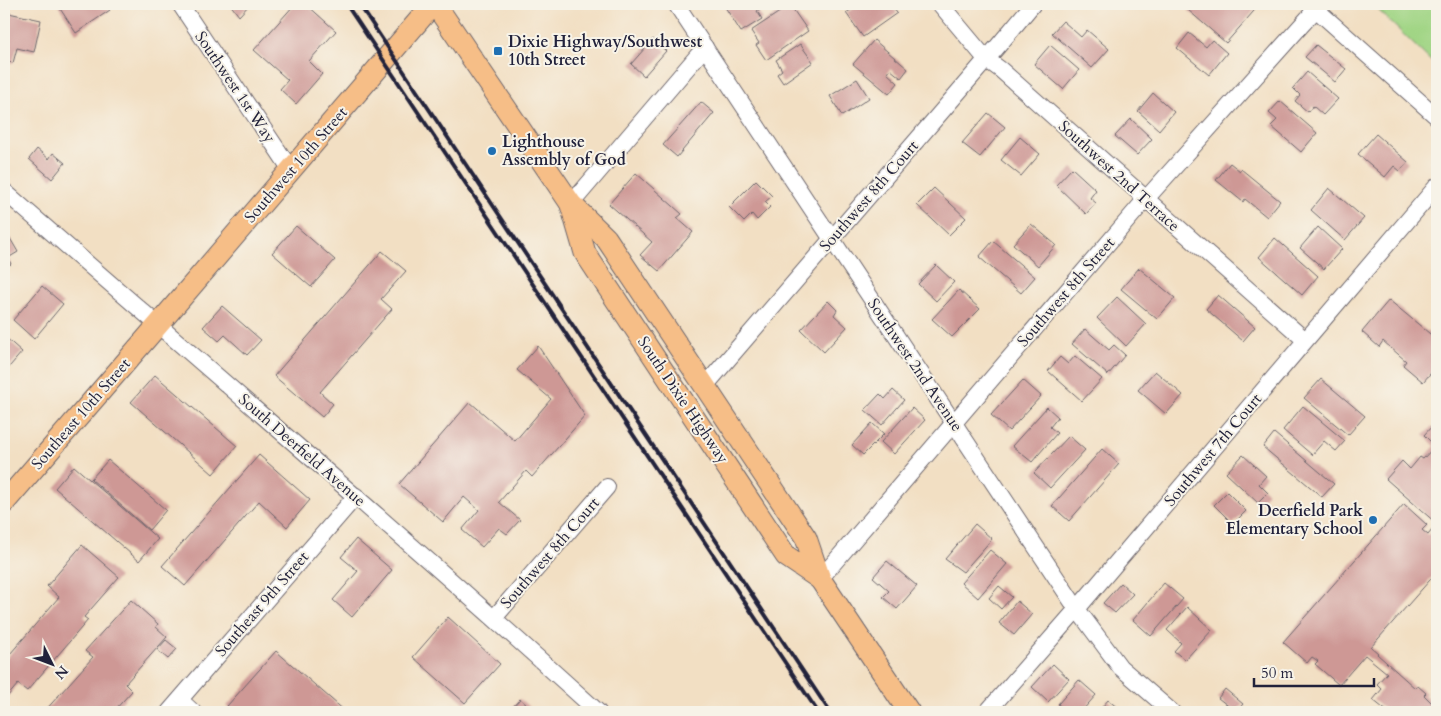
<svg xmlns="http://www.w3.org/2000/svg" width="1441" height="716" viewBox="0 0 1441 716" font-family="Cardo,serif">
	<style>
		.green { fill: #a1d585; stroke: #627c60 }
		.building { fill: #ce9895 }
		.lines { fill: none; stroke-linecap: round; stroke-linejoin: round }
		.minor-casing { stroke: #6b646b; stroke-width: 18 }
		.major-casing { stroke: #6b646b; stroke-width: 23 }
		.minor { stroke: #fff; stroke-width: 16 }
		.major { stroke: #f6be87; stroke-width: 21 }
		.rail { stroke: #22223b; stroke-width: 4 }
		.poi-dot { fill: #1f6fb2; stroke: #f7f3e8; stroke-width: 2 }
		.labels { text-anchor: middle; dominant-baseline: central; stroke-width: 4; stroke-linejoin: round; paint-order: stroke }
		.poi-label { font-size: 16px; font-weight: bold; fill: #22223b; stroke: #f7f3e8; text-anchor: start }
		.street-label { font-size: 16px; fill: #22223b; stroke: #f7f3e8 }
	</style>
	<rect width="100%" height="100%" fill="#f7f3e8"/>
	<filter id="ink" filterUnits="userSpaceOnUse"><feTurbulence type="fractalNoise" baseFrequency=".02" numOctaves="2"/><feDisplacementMap in="SourceGraphic" scale="10" xChannelSelector="R" yChannelSelector="G"/><feConvolveMatrix kernelMatrix="1 2 1 2 8 2 1 2 1" color-interpolation-filters="sRGB"/></filter>
	<filter id="wash" filterUnits="userSpaceOnUse"><feTurbulence type="fractalNoise" baseFrequency=".0096" numOctaves="4" result="noise"/><feDisplacementMap in="SourceGraphic" scale="20" xChannelSelector="R" yChannelSelector="G"/><feGaussianBlur stdDeviation="1.12" result="paint"/><feColorMatrix in="noise" values="0 0 0 0 0 0 0 0 0 0 0 0 0 0 0 0 0 1.4 0 .05"/><feComposite in="paint" operator="in"/></filter>
	<g filter="url(#wash)">
		<rect width="100%" height="100%" fill="#f2dfc3"/>
		<path class="green" d="M1372,4H1437V67Z"/>
		<g id="blocks">
			<g class="building">
				<path d="M57,4H106L110,10L76,33Z"/>
				<path d="M230,4H250L239,16Z"/>
				<path d="M295,4H306L336,31L309,61L322,74L296,104L280,89L288,80L254,50Z"/>
				<path d="M730,4H767L757,11L762,19L741,32L725,7Z"/>
				<path d="M860,4H890L897,13L863,37L846,13Z"/>
				<path d="M1194,4H1260L1226,43L1188,10Z"/>
				<path d="M790,5L808,31L766,60L756,45L759,43L751,31Z"/>
				<path d="M4,12L41,20L34,52L17,48L13,63L4,61Z"/>
				<path d="M1063,21L1081,37L1087,30L1109,49L1092,68L1052,33Z"/>
				<path d="M1189,33L1206,47L1212,40L1227,53L1209,75L1177,48Z"/>
				<path d="M653,39L666,51L644,76L631,64Z"/>
				<path d="M874,40L908,69L901,78L890,69L887,73L898,83L889,94L853,64Z"/>
				<path d="M800,44L813,62L783,83L777,74L782,70L776,60Z"/>
				<path d="M1050,45L1079,70L1063,89L1034,64Z"/>
				<path d="M1316,45L1346,69L1335,82L1305,57Z"/>
				<path d="M1307,72L1338,99L1323,115L1313,106L1308,112L1295,101L1300,95L1293,88Z"/>
				<path d="M857,79L869,98L842,116L830,96Z"/>
				<path d="M1153,93L1174,112L1159,130L1138,111Z"/>
				<path d="M1280,101L1317,133L1301,152L1271,126L1277,120L1269,113Z"/>
				<path d="M701,102L714,113L677,157L663,145Z"/>
				<path d="M988,113L1005,127L980,157L962,143Z"/>
				<path d="M1131,119L1152,139L1137,155L1115,136Z"/>
				<path d="M1376,134L1408,162L1400,171L1394,166L1385,177L1358,154Z"/>
				<path d="M1020,137L1040,154L1021,176L1001,160Z"/>
				<path d="M37,149L49,159L53,153L65,163L52,179L29,159Z"/>
				<path d="M1230,163L1240,171L1241,169L1280,201L1267,217L1245,199L1243,202L1216,180Z"/>
				<path d="M1072,168L1096,190L1090,198L1096,203L1086,214L1056,185Z"/>
				<path d="M636,173L682,214L677,218L693,232L659,271L640,255L652,242L609,204Z"/>
				<path d="M756,180L772,196L765,202L770,207L757,220L752,214L744,222L729,207Z"/>
				<path d="M934,188L966,218L949,235L917,205Z"/>
				<path d="M1329,188L1364,218L1345,240L1311,210Z"/>
				<path d="M1031,224L1056,245L1038,266L1013,244Z"/>
				<path d="M296,226L335,260L311,287L272,253Z"/>
				<path d="M1318,227L1342,249L1324,269L1300,248Z"/>
				<path d="M4,228L18,252L8,258L11,264L4,268Z"/>
				<path d="M1275,238L1318,276L1302,295L1259,257Z"/>
				<path d="M993,241L1035,277L1021,293L979,257Z"/>
				<path d="M382,251L406,271L381,299L392,309L320,392L333,404L322,417L274,376Z"/>
				<path d="M936,265L954,282L936,301L918,284Z"/>
				<path d="M1139,268L1175,298L1157,319L1121,289Z"/>
				<path d="M42,286L63,304L34,339L13,320Z"/>
				<path d="M959,290L980,309L952,337L932,319Z"/>
				<path d="M1218,295L1255,327L1243,341L1206,309Z"/>
				<path d="M1117,297L1146,324L1126,346L1097,318Z"/>
				<path d="M1389,300L1435,338L1437,335V366L1423,382L1403,365L1406,361L1383,341L1379,347L1362,332Z"/>
				<path d="M828,301L837,310L834,315L847,327L824,352L801,330Z"/>
				<path d="M222,306L261,340L247,355L225,335L219,341L203,327Z"/>
				<path d="M1085,329L1109,350L1114,345L1125,355L1108,375L1072,344Z"/>
				<path d="M4,336L22,352L4,373Z"/>
				<path d="M538,346L585,416L532,477L526,471L499,502L520,520L507,534L499,528L482,547L462,530L479,510L464,497L443,522L399,484L470,402L515,441L551,399L517,370Z"/>
				<path d="M1075,356L1102,379L1082,401L1048,371L1060,357L1068,364Z"/>
				<path d="M1155,371L1183,395L1166,414L1138,390Z"/>
				<path d="M155,375L237,446L213,474L131,402Z"/>
				<path d="M1321,379L1365,416L1348,435L1304,398Z"/>
				<path d="M1023,380L1041,396L1009,431L991,415Z"/>
				<path d="M893,390L904,400L882,425L865,410L880,394L885,399Z"/>
				<path d="M1303,406L1345,441L1336,451L1324,441L1312,455L1283,430Z"/>
				<path d="M1047,407L1058,417L1050,427L1057,433L1032,462L1012,446Z"/>
				<path d="M912,408L925,420L894,454L881,442Z"/>
				<path d="M872,423L884,434L863,455L852,445Z"/>
				<path d="M1432,426L1437,431V524L1386,479L1402,461L1410,469L1420,457L1423,459L1435,446L1424,435Z"/>
				<path d="M1274,433L1334,484L1322,497L1263,447Z"/>
				<path d="M1069,436L1085,450L1050,488L1034,473Z"/>
				<path d="M1102,449L1119,464L1069,521L1052,506Z"/>
				<path d="M259,455L310,500L287,527L259,501L185,586L162,566Z"/>
				<path d="M1243,455L1266,476L1259,484L1268,493L1258,503L1226,473Z"/>
				<path d="M108,460L166,510L149,530L91,479Z"/>
				<path d="M74,466L158,539L139,561L55,488Z"/>
				<path d="M1227,492L1246,511L1233,524L1214,505Z"/>
				<path d="M1404,504L1427,525L1422,530L1428,535L1437,524V572L1371,647L1378,653L1377,654L1415,688L1418,686L1426,693L1424,695L1432,703L1437,697V712H1388L1373,700L1382,689L1377,684L1387,673L1365,655L1339,685L1315,664L1318,661L1312,657L1307,663L1283,642Z"/>
				<path d="M975,524L992,539L963,572L945,559Z"/>
				<path d="M356,539L392,570L352,617L333,600L358,571L341,557Z"/>
				<path d="M82,545L119,577L84,617L88,620L27,691L18,684L7,697L4,694V661L59,597L47,586Z"/>
				<path d="M990,550L1007,564L978,598L961,583Z"/>
				<path d="M887,561L917,586L897,609L883,597L889,591L873,577Z"/>
				<path d="M1121,583L1133,594L1115,613L1103,603Z"/>
				<path d="M1164,583L1183,599L1151,636L1133,620Z"/>
				<path d="M999,586L1012,597L1001,609L989,598Z"/>
				<path d="M131,600L158,624L156,627L167,637L125,684L132,691L113,712H44L93,657L85,651Z"/>
				<path d="M1017,601L1032,614L1014,635L999,623Z"/>
				<path d="M1187,607L1212,630L1185,660L1174,651L1181,643L1167,630Z"/>
				<path d="M448,617L500,664L465,703L413,657Z"/>
				<path d="M166,640L177,649L168,659L157,650Z"/>
				<path d="M276,651L346,712H234L227,706Z"/>
				<path d="M1053,664L1069,679L1048,702L1032,687Z"/>
				<path d="M1079,680L1096,695L1081,712H1067L1058,704Z"/>
				<path d="M1225,689L1243,704L1236,712L1218,698Z"/>
				<path d="M520,699L535,712H508Z"/>
				<path d="M1108,700L1123,712H1098Z"/>
			</g>
		</g>
	</g>
	<g filter="url(#ink)">
		<use href="#blocks" fill-opacity="0" stroke="#6b646b" stroke-width="1"/>
		<g class="lines">
			<defs>
				<g id="minor">
					<path d="M180,4L291,170"/>
					<path d="M676,4L1077,609L1120,667L1172,712"/>
					<path d="M940,4L986,59L1001,70L1305,340"/>
					<path d="M1310,4L1437,117"/>
					<path d="M4,191C202,364 403,535 598,712"/>
					<path d="M571,204L705,47"/>
					<path d="M705,386L998,46L1033,4"/>
					<path d="M820,579L1145,200L1316,9"/>
					<path d="M494,618L607,487"/>
					<path d="M180,700L193,712"/>
					<path d="M169,712L356,496"/>
					<path d="M987,712L1077,609L1437,186"/>
				</g>
				<g id="major">
					<path d="M435,4L571,204L606,238L806,538L820,579L909,712"/>
					<path d="M571,205L585,253L786,556L820,579"/>
					<path d="M4,503L158,325L433,4"/>
				</g>
			</defs>
			<use href="#minor" class="minor-casing"/>
			<use href="#major" class="major-casing"/>
			<use href="#minor" class="minor"/>
			<use href="#major" class="major"/>
			<g class="rail">
				<path d="M346,4L818,712"/>
				<path d="M359,4L830,712"/>
			</g>
		</g>
	</g>
	<g class="poi-dot">
		<rect x="493" y="46" width="10" height="10" rx="2.5"/>
		<circle cx="492" cy="151" r="5"/>
		<circle cx="1373" cy="520" r="5"/>
	</g>
	<g class="labels">
		<g class="poi-label">
			<text x="508" y="42">Dixie Highway/Southwest<tspan x="508" dy="18">10th Street</tspan></text>
			<text x="502" y="142">Lighthouse<tspan x="502" dy="18">Assembly of God</tspan></text>
			<text x="1363" y="511" text-anchor="end">Deerfield Park<tspan x="1363" dy="18">Elementary School</tspan></text>
		</g>
		<g class="street-label">
			<text transform="translate(235 87) rotate(56)">Southwest 1st Way</text>
			<text transform="translate(296 165) rotate(-49)">Southwest 10th Street</text>
			<text transform="translate(1119 176) rotate(42)">Southwest 2nd Terrace</text>
			<text transform="translate(869 196) rotate(-49)">Southwest 8th Court</text>
			<text transform="translate(1066 292) rotate(-49)">Southwest 8th Street</text>
			<text transform="translate(915 365) rotate(56)">Southwest 2nd Avenue</text>
			<text transform="translate(683 400) rotate(56)">South Dixie Highway</text>
			<text transform="translate(81 414) rotate(-49)">Southeast 10th Street</text>
			<text transform="translate(302 450) rotate(41)">South Deerfield Avenue</text>
			<text transform="translate(1213 450) rotate(-50)">Southwest 7th Court</text>
			<text transform="translate(550 553) rotate(-49)">Southwest 8th Court</text>
			<text transform="translate(262 604) rotate(-49)">Southeast 9th Street</text>
		</g>
	</g>
	<rect width="1441" height="716" fill="none" stroke="#f7f3e8" stroke-width="20"/>
	<g transform="translate(52 664) rotate(132)" stroke="#f7f3e8" stroke-width="4" paint-order="stroke">
	<path d="M0-4L9 19L0 12L-9 19Z" fill="#22223b"/>
	<text y="-8" font-size="14" font-weight="bold" text-anchor="middle" fill="#22223b">N</text>
	</g>
	<path d="M1254 678v8h120v-8" fill="none" stroke="#22223b" stroke-width="2.5"/>
	<text x="1261" y="678" font-size="15" fill="#22223b" stroke="#f7f3e8" stroke-width="4" paint-order="stroke">50 m</text>
</svg>
